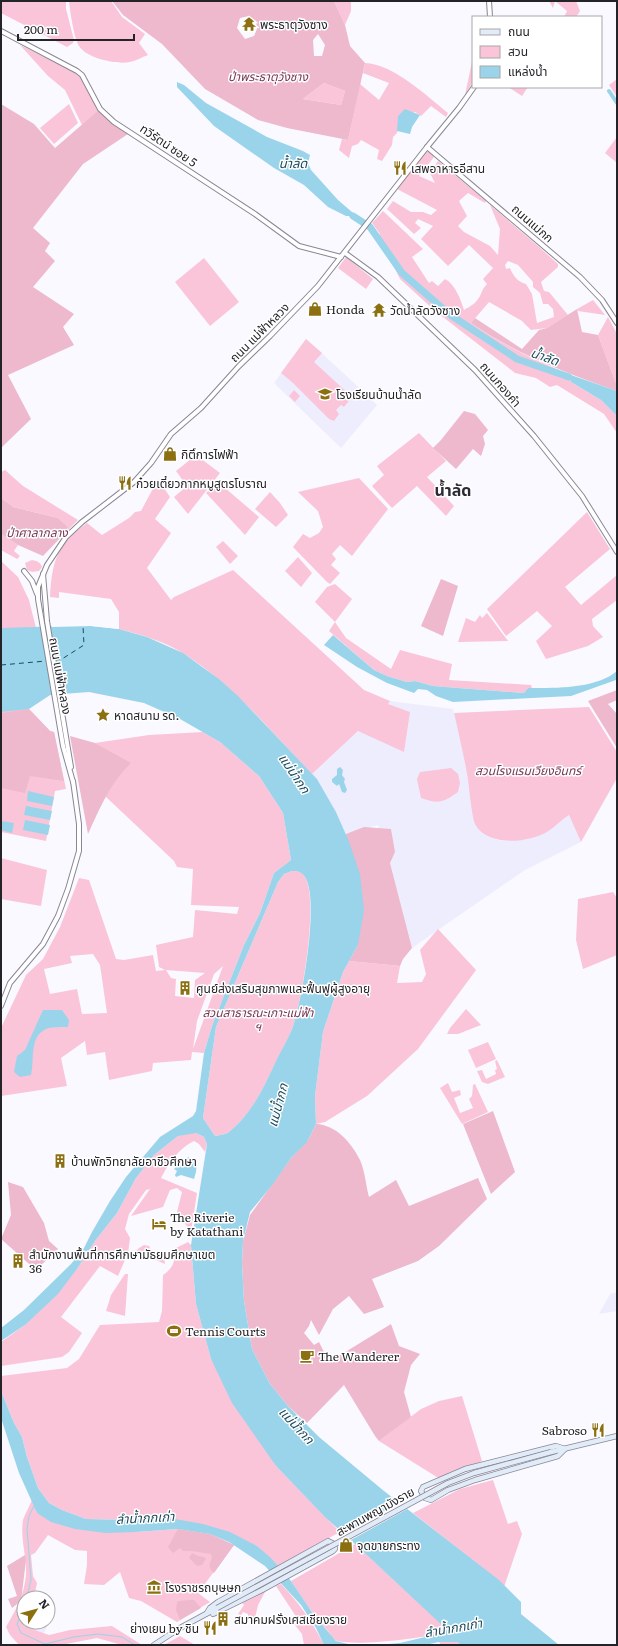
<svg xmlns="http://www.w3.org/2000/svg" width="618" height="1646" viewBox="0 0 618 1646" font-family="Literata,'Noto Sans Thai',serif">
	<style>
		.built { fill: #eeedfe }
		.green { fill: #fac5d9; fill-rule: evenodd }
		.forest { fill: #eeb8cd; fill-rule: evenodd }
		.water { fill: #9ad4eb; fill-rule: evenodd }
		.pier { fill: #faf9ff }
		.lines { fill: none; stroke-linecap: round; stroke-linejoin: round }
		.stream { stroke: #9ad4eb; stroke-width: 1 }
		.canal { stroke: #9ad4eb; stroke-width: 4 }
		.river { stroke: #9ad4eb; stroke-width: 7 }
		.ferry { stroke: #1b4b5c; stroke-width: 1; stroke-dasharray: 5 4; stroke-linecap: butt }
		.tertiary-casing { stroke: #888794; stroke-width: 6 }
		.secondary-casing { stroke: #888794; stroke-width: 6 }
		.tertiary { stroke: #fff; stroke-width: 4 }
		.secondary { stroke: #e2ecf9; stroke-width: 4.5 }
		.secondary-bridge-casing { stroke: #888794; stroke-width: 6; stroke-linecap: butt }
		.secondary-bridge { stroke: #e2ecf9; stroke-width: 4.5 }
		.labels { text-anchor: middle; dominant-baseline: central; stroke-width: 3; stroke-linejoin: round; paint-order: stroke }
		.poi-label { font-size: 12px; fill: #242328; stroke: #fff; text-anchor: start }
		.park-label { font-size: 12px; font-style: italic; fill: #783754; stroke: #fff }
		.street-label { font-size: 12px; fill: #242328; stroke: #fff }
		.water-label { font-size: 13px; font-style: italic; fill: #1b4b5c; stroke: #fff }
		.district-label { font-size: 16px; font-weight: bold; fill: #2b2a35; stroke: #fff }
	</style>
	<rect width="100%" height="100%" fill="#faf9ff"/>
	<g class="built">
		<path d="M306,339L352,381L377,405L341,448L274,383Z"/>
		<path d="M390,701L453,709L484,833L497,840L507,841L569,815L581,842L525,870L412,948L390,863L378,825L346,834L336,812L317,779L312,774Z"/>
		<path d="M617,1292V1311L599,1314L610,1294Z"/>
		<path d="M48,1604L55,1609L44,1633L24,1626L25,1622H48Z"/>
	</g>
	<g class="green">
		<path d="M1,1H66V9L74,40L73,43L67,47L1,13Z"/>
		<path d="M69,1H111L122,17L145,34L139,43L148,55C142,57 136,61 130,62C117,65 86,58 79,46C74,38 70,11 69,1Z"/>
		<path d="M334,1H351V11L345,25Z"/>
		<path d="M549,1H576L580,11L576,17H564L567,11L555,1L553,8Z"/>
		<path d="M20,45L70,69L82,78L98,111L82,125L65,90L48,76Z"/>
		<path d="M473,57V82L465,95Z"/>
		<path d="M365,63C393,64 427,96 448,113L446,117L431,106L421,116L415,112L398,116L399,124L397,133L393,137L392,145L382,161L377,159L379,150L361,140L358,144L352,146L349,158L339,150L342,139L348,140L360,84L379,100L389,83L363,73Z"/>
		<path d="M617,79V97L609,85Z"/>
		<path d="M324,83L345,91L341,105L303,99Z"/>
		<path d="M508,87H528L522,96Z"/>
		<path d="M69,104L78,123L54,144L40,128Z"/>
		<path d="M617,137V163L605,153Z"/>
		<path d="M429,151L434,157L419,176L435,183L430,173L438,161L486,201L485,203L468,193L459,201L467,216L458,226L464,232L490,246L498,255L500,229L490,205L538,246L558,264V267L541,282L544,291L549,292L568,315L547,328L531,330L522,321L489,302L471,323C501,344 535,360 568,374L571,382L601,400L617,416V433L604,414L557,385L550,387L536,378L515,373L434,310L400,279L389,257L375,237L380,234L372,223L383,211L423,249L412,257L429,283L432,281L438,286L445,279C455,284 461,300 464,310C469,307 475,304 478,299C482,294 481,290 487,284L483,279L493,268L469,245L448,266L421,239L433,226L418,219L415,223L421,228L414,234L387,209L393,201L411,212H423L431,215L437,210L397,189L423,153ZM508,261L518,265L533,282V287L540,293L543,304H548L553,309L554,317L537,323L532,294L526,284C518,282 513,276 510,268L506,269L505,265Z"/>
		<path d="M346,257L373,279L366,289L338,268Z"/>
		<path d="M204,258L239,302L210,326L175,282Z"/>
		<path d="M593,300L605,315L578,311L577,309Z"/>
		<path d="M608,317L617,334V386L598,335Z"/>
		<path d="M306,339L322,353L314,362L352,397L344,407L341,405L336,410L339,414L334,421L329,419L293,383L281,373Z"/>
		<path d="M294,390L300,396L295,402L289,396Z"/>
		<path d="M419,433L446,461L427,477L454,506L446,516L417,486L392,508L372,486L384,475L377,466Z"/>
		<path d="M196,455L220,473L188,514L174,497L187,486L176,471Z"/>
		<path d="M5,470L23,486L78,520L62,536L68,527L58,518L13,507L1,498V472Z"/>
		<path d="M359,478L388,509L352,556L340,545L332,554L336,559L331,565L340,573L330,584L327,582L293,547L303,534L310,538L319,533L323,527L318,511L298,492Z"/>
		<path d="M158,479L170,497L155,519L171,533L147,568L171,600L174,597L233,570L364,690L390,701L388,704L410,712L404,752L358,731L312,774C271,732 234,685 184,654C165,641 141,635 119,629V612L111,599L59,592V598L50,597C52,561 57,544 87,523L102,535L129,518L135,512L141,511Z"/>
		<path d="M218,482L259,517L245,535L206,493Z"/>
		<path d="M270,492L280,503L288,515L276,527L255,509Z"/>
		<path d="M587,512L610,549L565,587L581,605L617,575V600L592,619L593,626L603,637L588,646L546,659L536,641L552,626L537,611L506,636L487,609Z"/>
		<path d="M1,534L18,545L14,551L20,556L17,559L1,550Z"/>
		<path d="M223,541L238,556L230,564L216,547Z"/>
		<path d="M298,557L312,573L301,587L285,571Z"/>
		<path d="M32,560C37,561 40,562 42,567L39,571L32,572L27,570L25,563Z"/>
		<path d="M1,561L18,577L29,600L36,628H1Z"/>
		<path d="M335,584L352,599L335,622L346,638L391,669L400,650L452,664L449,680L531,685L532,688H528L524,693L433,686L415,681L407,682L387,676L374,670L329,631L335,622L315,602L327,587Z"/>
		<path d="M487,613L508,641L458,642L466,618L475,622L480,615L482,618Z"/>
		<path d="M1,692L68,694L50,695L25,711H31L50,731L54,732L66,789L55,791L46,841L1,832Z"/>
		<path d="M589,707L617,752V778L581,842L569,815C561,820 555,827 547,832C528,843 487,847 475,824C472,817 469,788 468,779C464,756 459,735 454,713Z"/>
		<path d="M203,732L220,742L259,776L283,813L291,860L274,873L260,913L244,945L212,1026L204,1053L192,1052L191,1060L153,1063L152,1071L109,1080L105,1052L87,1055L85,1041L61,1058L67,1086L1,1096V1028L26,975L43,959L60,927L79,878L89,880L116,959L124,960L153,955L156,971L165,970L159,967L156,945L193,937L195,910L237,914L239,907L191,905L193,869L177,867L174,861L105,796L113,783L110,752L95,743L149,735ZM93,954L100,965L107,1013L82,1014L77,989L50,994L44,969L72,963L70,956ZM223,966L193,1049L197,1021L214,974ZM166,970L205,973L195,980L194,998L175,996L176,979L171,978Z"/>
		<path d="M451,768L458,774L460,783L458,792C443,803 438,804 421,798L417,779L420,772Z"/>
		<path d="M1,858L47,870L41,906L1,899L2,873L1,872Z"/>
		<path d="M292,871C298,871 303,872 305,877C319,900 302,1002 292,1029C289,1038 283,1047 279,1056C266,1083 253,1113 229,1132C225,1135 219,1135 215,1136L203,1118L216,1027L278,882L284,874Z"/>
		<path d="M613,892L617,898V955L583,969L576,940L578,899Z"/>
		<path d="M438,929L476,970L418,1049L367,1096L325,1122L316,1124L315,1096L323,1032L343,972L349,961L400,966L397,983L422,982L426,974L420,950Z"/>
		<path d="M466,1009L481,1025L458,1034H447L450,1028Z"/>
		<path d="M488,1042L496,1059L476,1068L468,1050Z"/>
		<path d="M497,1060L505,1077L488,1084L482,1082L477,1071L482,1070L486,1079L496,1074L495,1070L497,1069L495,1061Z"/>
		<path d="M448,1083L452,1092L460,1090L461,1095L454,1098L460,1113L473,1108L469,1099L472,1096L473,1085L475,1084L488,1112L462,1124L440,1088Z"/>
		<path d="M186,1133H196L204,1137L207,1144L205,1152L199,1144L194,1141C179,1148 168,1164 161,1178L197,1193L191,1232L177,1212L182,1192L177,1188L170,1190L163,1207L131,1216L150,1189L146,1190L129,1214L125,1229L130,1238L128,1253L118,1276L100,1266L61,1317L82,1333L69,1352L62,1357L1,1366V1342L25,1325L79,1266L95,1241L117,1213L136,1178L154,1155L178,1136Z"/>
		<path d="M188,1242L191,1245L196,1304L211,1359L276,1466L340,1532L277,1566L257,1546L169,1518L131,1520L86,1519L62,1510L49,1503L38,1488L27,1457L22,1437L14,1423L1,1391V1376L67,1368L79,1359L100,1325L159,1322L162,1311L163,1275C174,1268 175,1260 176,1248Z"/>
		<path d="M144,1245L149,1246C151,1250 154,1253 160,1252L164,1255L165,1264L140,1253L135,1252L139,1248Z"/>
		<path d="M125,1274H128L125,1316L106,1311L111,1295Z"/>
		<path d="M462,1396L482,1461L440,1479L379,1441L421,1409L439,1401Z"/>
		<path d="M493,1480L508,1524L517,1521L522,1534L504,1587L498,1580L413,1513L460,1489Z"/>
		<path d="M32,1500L37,1513L136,1532L178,1529L210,1534L234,1545L198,1593L210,1602L177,1622L141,1601L129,1598L120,1572L104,1585L84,1584L87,1565V1551L75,1550L48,1535L35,1553L31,1555L33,1576L37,1583L34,1598H24V1626L49,1635L70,1630L112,1626L142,1645H122L97,1638L61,1645H19L10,1635L6,1627C16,1609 24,1596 26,1575C27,1557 20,1539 23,1520C25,1514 29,1507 32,1500Z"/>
		<path d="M355,1544L446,1628L442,1633C418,1639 358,1646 337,1641C333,1639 330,1633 327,1630C313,1614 302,1598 291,1581Z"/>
		<path d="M281,1584C299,1603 312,1621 324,1645H304L302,1634L295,1625L297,1618L276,1586Z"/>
		<path d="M263,1592H265L258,1605L254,1622L248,1618V1614L243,1612L241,1615L238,1614L244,1605L242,1603Z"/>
		<path d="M180,1636L195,1645H164Z"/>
		<path d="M439,1642H457L461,1645H441Z"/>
	</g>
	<g class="forest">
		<path d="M112,1H334L345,25L350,46L365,63L348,140L287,128L258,120L205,89L162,44L123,15ZM249,16L256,21L257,29L254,36L245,39L237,28L240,18ZM318,34L325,45L322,56H314L313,40ZM324,83L345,91L341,105L303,99Z"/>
		<path d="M1,104L34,124L55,148L100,109L131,132L83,164L33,228L50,243L45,251L55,261L33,287L74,314L63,327L74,345L8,375L31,419L1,448Z"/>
		<path d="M577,309L582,332L598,335L617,386V391C566,373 516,354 471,323L475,318L522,349L539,330L547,328Z"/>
		<path d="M464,411L475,414L488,430L483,436L485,444L481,456L473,449L456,469L433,448L441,440Z"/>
		<path d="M1,498L13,507L58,518L68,527L62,536L43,556L18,545L1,534Z"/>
		<path d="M441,579L458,586L443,636L421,626Z"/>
		<path d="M617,690V700L608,704L617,714V748L588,701Z"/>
		<path d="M29,709L50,731L54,732L64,781L30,776L25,793L1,788V713Z"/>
		<path d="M70,736L95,743L131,763C110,783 100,808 88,834Z"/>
		<path d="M364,827L391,829L395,852L390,863L412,948L403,959L400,966L349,961L358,945L346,834Z"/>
		<path d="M493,1111L515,1172L491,1194L463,1124Z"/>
		<path d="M316,1124C336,1125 351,1142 360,1160C365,1171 366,1186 369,1197L396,1180L409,1206L478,1178L487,1199L439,1246L418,1261L372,1279L384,1307L364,1314L349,1296L333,1309L319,1335L311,1320L309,1326L304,1333L314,1345L319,1342L329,1362L391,1324L399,1346L420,1354L411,1365L404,1392L411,1417L379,1441L375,1436L344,1385L307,1423L288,1406L270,1384L252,1349L244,1301L242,1263L243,1241L250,1215L291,1158L308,1140Z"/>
		<path d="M8,1182L23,1187L44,1223L49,1241L58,1249L36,1270L1,1239L11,1215Z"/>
		<path d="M178,1529L210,1534L234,1545L214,1573C208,1568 209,1564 212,1558L211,1554C201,1553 193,1550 183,1551L180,1548L173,1553L168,1547Z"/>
		<path d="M192,1553L198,1556L204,1557L206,1559L202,1565L197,1566L189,1558Z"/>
		<path d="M25,1555L26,1560L21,1601L12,1608L8,1599L17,1596L7,1566Z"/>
		<path d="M190,1600H194L201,1608L180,1620L176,1610L177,1602L179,1601Z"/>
	</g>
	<g class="water">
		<path d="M177,82L184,85L206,103L267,137L303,151L310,155L308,163L311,170L338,200L352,212L353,216H346L328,207L304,185L274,168L214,126L177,87Z"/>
		<path d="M405,109L420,115L412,127L410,134L397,131L398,116Z"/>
		<path d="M568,374L617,391V416L601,400L571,382Z"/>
		<path d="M65,626H91L119,629L147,637L183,653L219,679L238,696L317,779L336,812L348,839L360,874L364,910L358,945L343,972L323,1032L315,1096L316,1124L307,1142L291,1158L273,1184L250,1212L243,1241L242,1263L244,1301L252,1349L270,1384L288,1406L319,1437L384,1491L499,1580L521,1602V1614L559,1645H461L457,1642H439L425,1645H377L400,1643L442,1633L445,1628L355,1544L326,1518L276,1466L232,1403L211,1359L196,1304L191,1245L207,1144L204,1137L196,1133L178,1136L154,1155L136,1178L117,1213L95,1241L79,1266L58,1294L25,1325L1,1341V1328L24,1310L71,1264L83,1250L92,1232L110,1201L126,1177L160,1137L193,1116L196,1111L204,1053L212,1026L244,945L260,913L274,873L291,860L283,813L259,776L220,742L180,719L144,703L89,692L50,695L29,709L1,712V628ZM292,871C298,871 302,872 305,877C320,900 302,1002 292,1029C288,1039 282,1049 277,1059C265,1085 252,1114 229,1132C225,1135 219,1135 215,1136L203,1118L216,1027L278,882L284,874Z"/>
		<path d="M333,635L374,670L387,676L407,682L415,681L433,686L524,693L528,688C555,688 596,689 617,671V681L616,680L571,696L453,702L436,696L427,690L418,689L414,693L387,683L357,667L324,645Z"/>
		<path d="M340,767L343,770L342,775L345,779L344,782L347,790L345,793L342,792L339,784L337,786L332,782V779L337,775V769Z"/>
		<path d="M28,791L54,797L52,806L27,801Z"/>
		<path d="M26,806L52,811L50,820L24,815Z"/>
		<path d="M25,820L50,825L48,835L23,830Z"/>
		<path d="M1,821L14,823L12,833L1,830Z"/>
		<path d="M43,1010H62L69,1020L68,1027C62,1027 54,1027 49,1028C28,1034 35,1060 31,1075L20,1077L14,1072L17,1056L25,1050Z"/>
		<path d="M188,1157L197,1161L196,1172L194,1179L181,1175L176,1177L175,1175L177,1171L174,1169L182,1161H185Z"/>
		<path d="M143,1250L157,1255L155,1259L141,1253Z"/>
		<path d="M1,1391L14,1423L22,1437L27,1457L38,1488L49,1503L62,1510L86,1519L131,1520L169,1518L203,1524L230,1532L257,1546L271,1558L291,1581L314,1615L336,1641L352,1645H324L316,1628L301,1605L265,1566L229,1542L210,1534L178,1529L136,1532L106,1533L75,1529L51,1522L37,1513L19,1473L1,1418Z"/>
	</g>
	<g class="pier">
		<path d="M65,624H91L119,627V629L91,626L52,627V625Z"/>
		<path d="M401,1502L409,1508L349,1541L342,1535Z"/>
	</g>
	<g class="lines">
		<g class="stream">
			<path d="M27,1598L31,1579L27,1529L29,1516L34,1506"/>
			<path d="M24,1606L17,1624L21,1633L45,1644L74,1637L98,1634L122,1637L135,1645"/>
		</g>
		<path class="canal" d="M609,91L617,103"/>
		<path class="river" d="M353,216L370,227L402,273L449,314L517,359L569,377"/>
		<g class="ferry">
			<path d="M55,660L62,659L84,645L83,626"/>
			<path d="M1,665L46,661"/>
		</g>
		<defs>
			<g id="tertiary">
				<path d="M489,1L490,17"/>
				<path d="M1,31L77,71L82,75L100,109L114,122L255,214L299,246L341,257"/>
				<path d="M427,147L580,277L602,300L617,323"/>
				<path d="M345,253L378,277L475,370L534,436L582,496L617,552"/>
				<path d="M24,571L32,581L37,594"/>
				<path d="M43,574L47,621L71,767"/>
				<path d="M73,782L63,746L38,599V587L47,565L66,537L82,522L134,482L151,463L171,434L201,408L239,366L270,336L318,286L427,147L459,108L474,87"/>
				<path d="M1,1006L10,983L43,944L58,916L68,889L79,851V824L73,781"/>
			</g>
			<g id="secondary">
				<path d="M556,1446L565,1449L558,1456L475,1480L448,1490L431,1500L425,1498L421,1491L423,1487L465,1469Z"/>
				<path d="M551,1452L617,1436"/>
				<path d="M207,1613L210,1608L218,1602L328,1541L334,1544L335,1549L333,1551L262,1590L213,1614"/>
				<path d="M154,1645L180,1628L217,1608"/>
			</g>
		</defs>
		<use href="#tertiary" class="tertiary-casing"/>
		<use href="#secondary" class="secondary-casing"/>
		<use href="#tertiary" class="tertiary"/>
		<use href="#secondary" class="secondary"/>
		<defs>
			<path id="secondary-bridge" d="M217,1608L448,1483L474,1473L551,1452"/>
		</defs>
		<use href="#secondary-bridge" class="secondary-bridge-casing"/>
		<use href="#secondary-bridge" class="secondary-bridge"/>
	</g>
	<defs>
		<symbol id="temple-bare" viewBox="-9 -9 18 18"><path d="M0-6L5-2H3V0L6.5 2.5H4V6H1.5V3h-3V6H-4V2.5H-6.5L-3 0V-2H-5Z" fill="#8b6f11" stroke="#fff" stroke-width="2.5" paint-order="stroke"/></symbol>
		<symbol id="restaurant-bare" viewBox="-9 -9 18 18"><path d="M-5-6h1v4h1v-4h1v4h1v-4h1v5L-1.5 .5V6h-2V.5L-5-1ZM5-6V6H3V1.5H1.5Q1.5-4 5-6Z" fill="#8b6f11" stroke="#fff" stroke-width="2.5" paint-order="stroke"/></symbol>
		<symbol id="shop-bare" viewBox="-9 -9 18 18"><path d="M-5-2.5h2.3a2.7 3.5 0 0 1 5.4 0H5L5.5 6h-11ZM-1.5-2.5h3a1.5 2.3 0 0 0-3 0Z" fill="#8b6f11" stroke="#fff" stroke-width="2.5" paint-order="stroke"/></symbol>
		<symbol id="school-bare" viewBox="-9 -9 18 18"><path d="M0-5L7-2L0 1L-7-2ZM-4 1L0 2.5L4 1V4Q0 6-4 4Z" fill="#8b6f11" stroke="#fff" stroke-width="2.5" paint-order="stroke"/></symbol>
		<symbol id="sight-bare" viewBox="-9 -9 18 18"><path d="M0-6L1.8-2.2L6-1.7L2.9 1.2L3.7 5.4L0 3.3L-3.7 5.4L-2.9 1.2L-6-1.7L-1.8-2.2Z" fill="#8b6f11" stroke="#fff" stroke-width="2.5" paint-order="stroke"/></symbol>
		<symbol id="building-bare" viewBox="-9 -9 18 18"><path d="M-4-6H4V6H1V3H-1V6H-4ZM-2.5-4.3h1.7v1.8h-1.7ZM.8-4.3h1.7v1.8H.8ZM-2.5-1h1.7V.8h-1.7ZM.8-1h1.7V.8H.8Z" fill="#8b6f11" stroke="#fff" stroke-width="2.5" paint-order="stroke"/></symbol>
		<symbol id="hotel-bare" viewBox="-9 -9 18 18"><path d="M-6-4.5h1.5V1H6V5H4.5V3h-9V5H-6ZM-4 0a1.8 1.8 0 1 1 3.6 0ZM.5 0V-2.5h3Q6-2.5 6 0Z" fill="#8b6f11" stroke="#fff" stroke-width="2.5" paint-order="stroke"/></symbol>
		<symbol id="stadium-bare" viewBox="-9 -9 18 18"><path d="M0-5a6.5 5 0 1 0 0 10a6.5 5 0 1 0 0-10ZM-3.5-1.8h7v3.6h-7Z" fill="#8b6f11" stroke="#fff" stroke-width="2.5" paint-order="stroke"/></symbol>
		<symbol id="cafe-bare" viewBox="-9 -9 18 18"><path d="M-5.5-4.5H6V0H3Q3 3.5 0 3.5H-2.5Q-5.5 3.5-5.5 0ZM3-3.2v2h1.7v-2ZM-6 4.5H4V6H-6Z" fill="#8b6f11" stroke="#fff" stroke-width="2.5" paint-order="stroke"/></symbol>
		<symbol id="museum-bare" viewBox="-9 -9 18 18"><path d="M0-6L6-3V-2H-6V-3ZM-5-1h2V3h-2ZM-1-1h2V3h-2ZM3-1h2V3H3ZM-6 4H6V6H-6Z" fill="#8b6f11" stroke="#fff" stroke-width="2.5" paint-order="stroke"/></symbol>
	</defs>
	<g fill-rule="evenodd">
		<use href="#temple-bare" x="239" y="14" width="20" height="20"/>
		<use href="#restaurant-bare" x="390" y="158" width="20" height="20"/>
		<use href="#shop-bare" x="305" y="299" width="20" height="20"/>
		<use href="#temple-bare" x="369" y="300" width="20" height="20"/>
		<use href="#school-bare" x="315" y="384" width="20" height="20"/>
		<use href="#shop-bare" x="160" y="444" width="20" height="20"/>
		<use href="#restaurant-bare" x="115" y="473" width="20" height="20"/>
		<use href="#sight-bare" x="93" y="705" width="20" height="20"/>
		<use href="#building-bare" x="175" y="978" width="20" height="20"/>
		<use href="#building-bare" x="50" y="1151" width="20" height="20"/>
		<use href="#hotel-bare" x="149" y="1214" width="20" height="20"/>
		<use href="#building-bare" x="8" y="1251" width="20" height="20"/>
		<use href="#stadium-bare" x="164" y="1321" width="20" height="20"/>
		<use href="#cafe-bare" x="297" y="1346" width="20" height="20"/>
		<use href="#restaurant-bare" x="588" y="1420" width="20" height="20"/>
		<use href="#shop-bare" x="336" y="1535" width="20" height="20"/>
		<use href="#museum-bare" x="144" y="1577" width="20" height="20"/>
		<use href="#building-bare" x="213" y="1609" width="20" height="20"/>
		<use href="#restaurant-bare" x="200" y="1618" width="20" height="20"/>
	</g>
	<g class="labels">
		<g class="poi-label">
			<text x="260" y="24">พระธาตุวังซาง</text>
			<text x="411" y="168">เสพอาหารอีสาน</text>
			<text x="326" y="309">Honda</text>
			<text x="390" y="310">วัดน้ำลัดวังซาง</text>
			<text x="336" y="394">โรงเรียนบ้านน้ำลัด</text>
			<text x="181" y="454">กิติ์การไฟฟ้า</text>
			<text x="136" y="483">ก๋วยเตี๋ยวกากหมูสูตรโบราณ</text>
			<text x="114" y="715">หาดสนาม รด.</text>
			<text x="196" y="988">ศูนย์ส่งเสริมสุขภาพและฟื้นฟูผู้สูงอายุ</text>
			<text x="71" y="1161">บ้านพักวิทยาลัยอาชีวศึกษา</text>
			<text x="170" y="1217">The Riverie<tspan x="170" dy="14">by Katathani</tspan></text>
			<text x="29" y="1254">สำนักงานพื้นที่การศึกษามัธยมศึกษาเขต<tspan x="29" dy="14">36</tspan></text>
			<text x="185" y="1331">Tennis Courts</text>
			<text x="318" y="1356">The Wanderer</text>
			<text x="587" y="1430" text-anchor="end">Sabroso</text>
			<text x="357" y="1545">จุดขายกระทง</text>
			<text x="165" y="1587">โรงราชรถบุษษก</text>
			<text x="234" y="1619">สมาคมฝรั่งเศสเชียงราย</text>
			<text x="199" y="1628" text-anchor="end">ย่างเยน by ชิน</text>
		</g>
		<g class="park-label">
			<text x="268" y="76">ป่าพระธาตุวังซาง</text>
			<text x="37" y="532">ป่าศาลากลาง</text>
			<text x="528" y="770">สวนโรงแรมเวียงอินทร์</text>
			<text x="258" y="1012">สวนสาธารณะเกาะแม่ฟ้า<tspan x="258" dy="14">ฯ</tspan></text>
		</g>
		<g class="street-label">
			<text transform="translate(169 145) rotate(34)">ทวีรัตน์ ซอย 5</text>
			<text transform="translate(533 223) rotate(41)">ถนนแม่กก</text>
			<text transform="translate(259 332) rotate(-45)">ถนน แม่ฟ้าหลวง</text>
			<text transform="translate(501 384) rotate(49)">ถนนกองคำ</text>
			<text transform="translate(61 676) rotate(80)">ถนน แม่ฟ้าหลวง</text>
			<text transform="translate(375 1511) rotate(-29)">สะพานพญามังราย</text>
		</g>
		<g class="water-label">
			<text x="293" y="162">น้ำลัด</text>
			<text transform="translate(545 356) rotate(19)">น้ำลัด</text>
			<text transform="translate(295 773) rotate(56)">แม่น้ำกก</text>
			<text transform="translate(277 1105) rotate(-75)">แม่น้ำกก</text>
			<text transform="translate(297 1425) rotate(47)">แม่น้ำกก</text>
			<text transform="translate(145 1517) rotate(-3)">ลำน้ำกกเก่า</text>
			<text transform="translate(453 1627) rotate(-10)">ลำน้ำกกเก่า</text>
		</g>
		<g class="district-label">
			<text x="453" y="489">น้ำลัด</text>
		</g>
	</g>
	<rect width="618" height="1646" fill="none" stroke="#242328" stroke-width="4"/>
	<rect x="472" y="16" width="130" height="72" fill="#ffffff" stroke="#a7a7a9"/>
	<rect x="480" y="29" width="20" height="6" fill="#e2ecf9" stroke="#a7a7a9"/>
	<text x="508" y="36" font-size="12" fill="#242328">ถนน</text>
	<rect x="480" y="46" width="20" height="12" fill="#fac5d9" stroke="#a7a7a9"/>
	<text x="508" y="56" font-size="12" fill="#242328">สวน</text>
	<rect x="480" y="66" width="20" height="12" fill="#9ad4eb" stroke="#a7a7a9"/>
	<text x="508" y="76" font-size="12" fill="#242328">แหล่งน้ำ</text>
	<g transform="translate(36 1610) rotate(54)"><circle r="19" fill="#ffffff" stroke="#a7a7a9"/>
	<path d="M0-3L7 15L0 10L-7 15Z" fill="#8b6f11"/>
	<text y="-6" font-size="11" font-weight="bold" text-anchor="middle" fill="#242328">N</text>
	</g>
	<path d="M18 34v6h116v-6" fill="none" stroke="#242328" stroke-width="2"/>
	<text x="24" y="34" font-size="12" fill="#242328" stroke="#ffffff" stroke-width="3" paint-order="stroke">200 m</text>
</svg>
